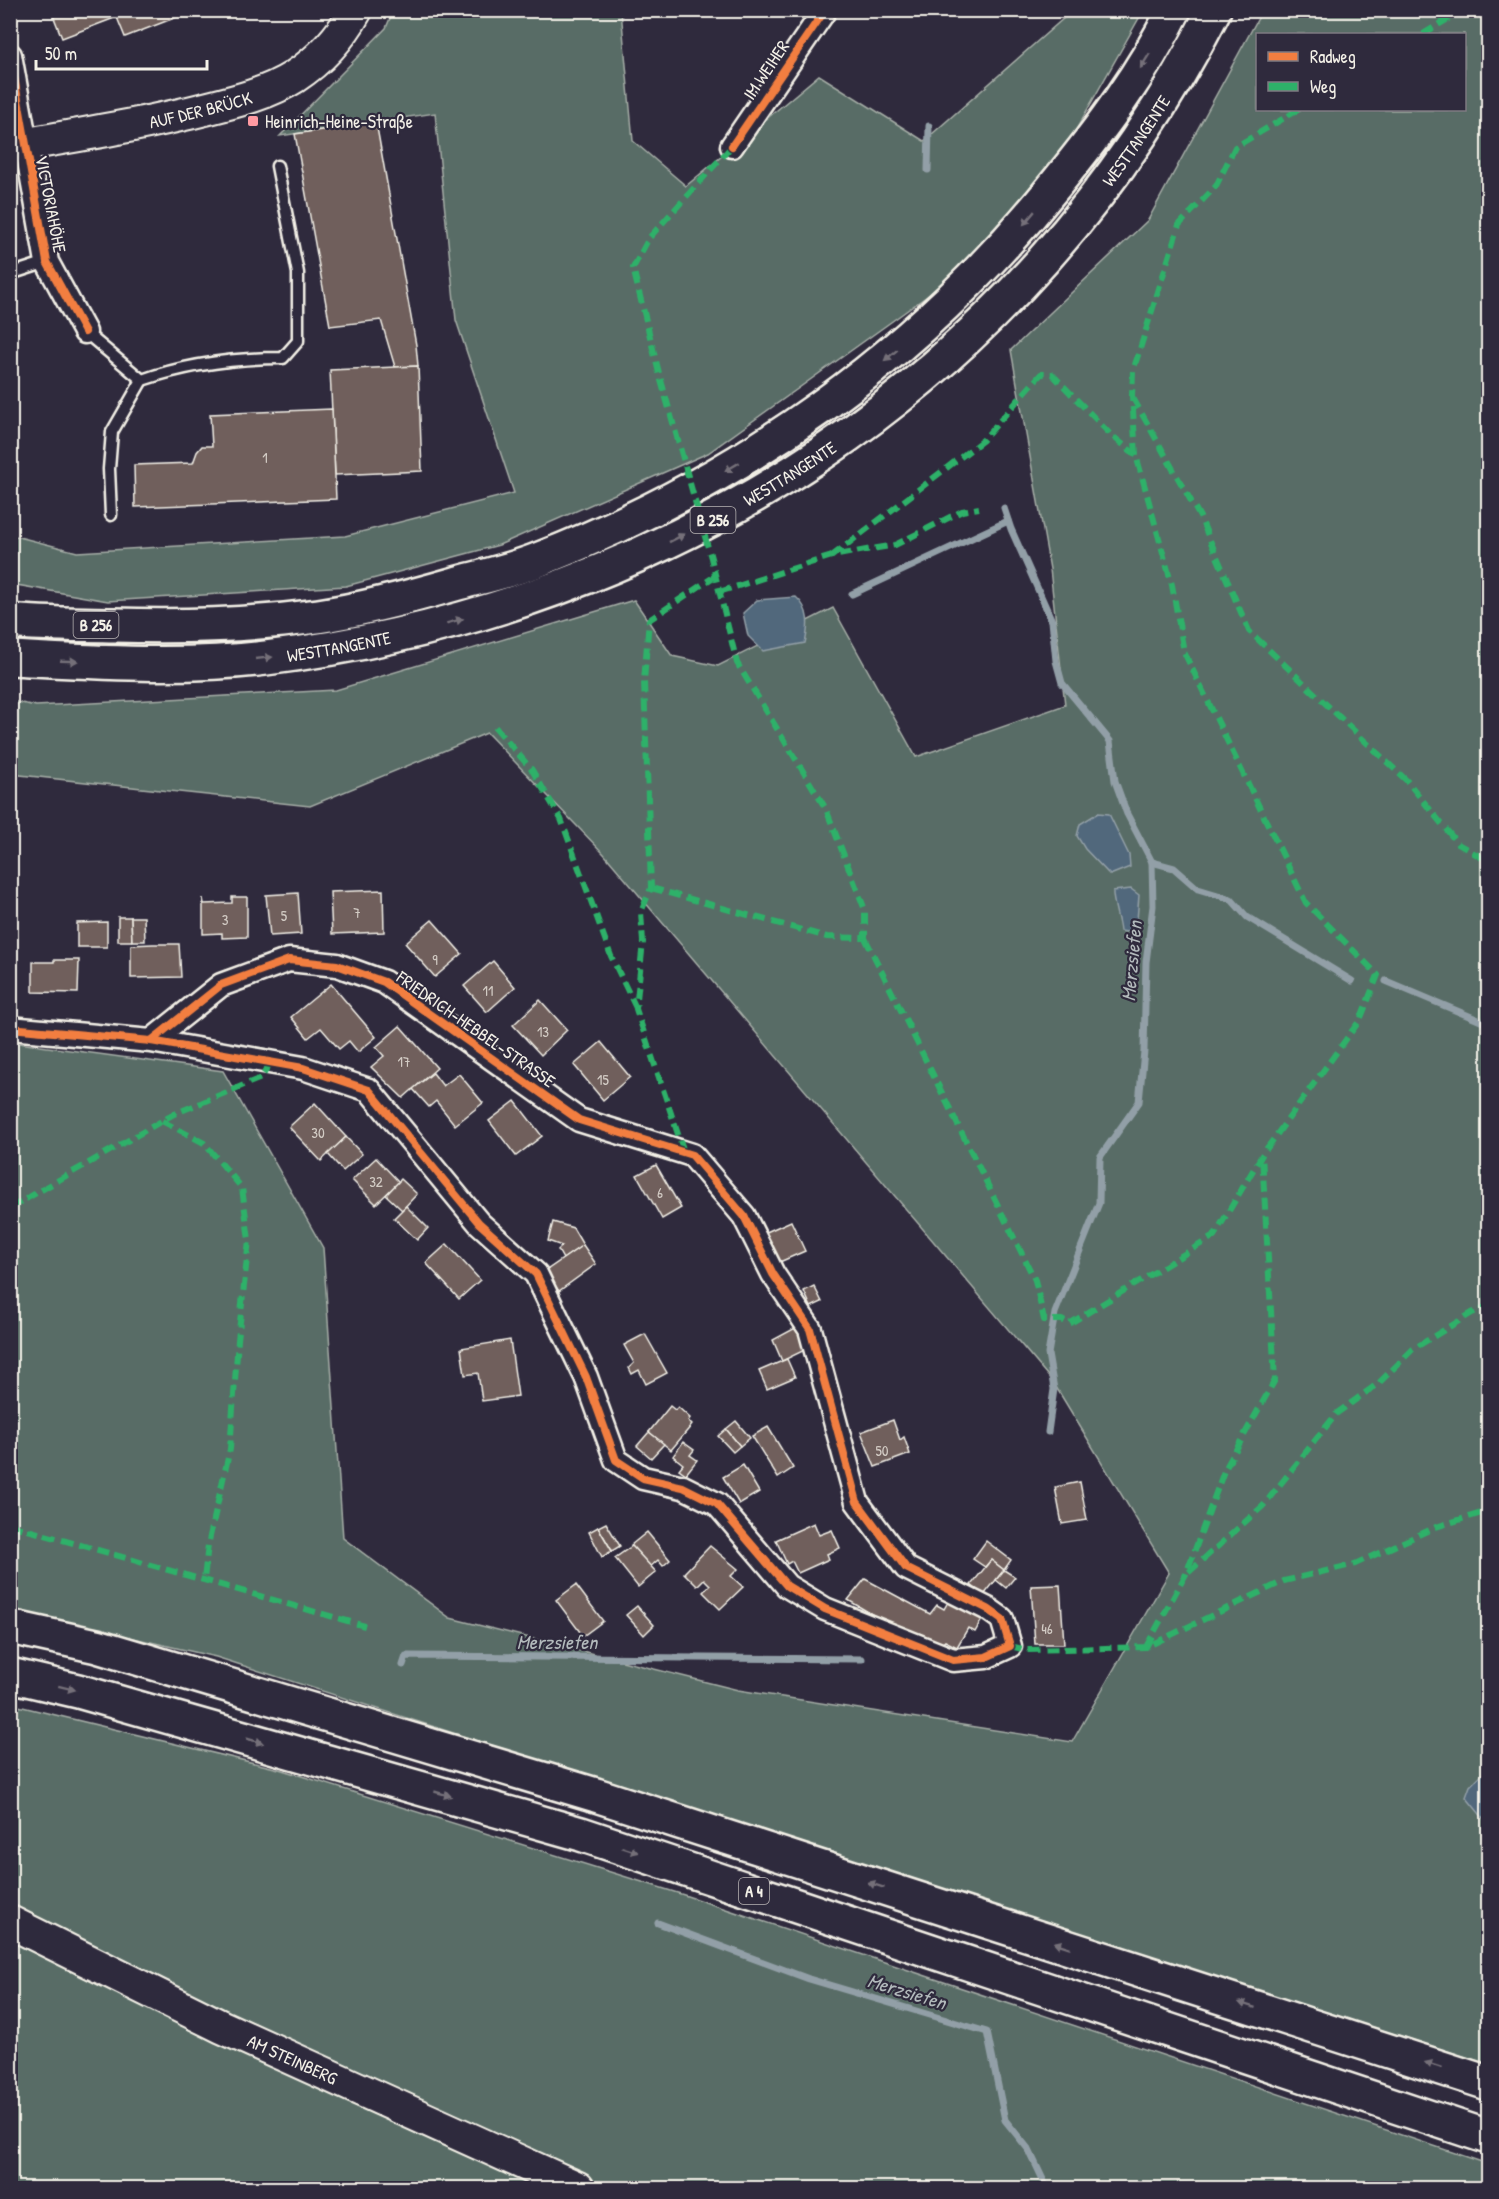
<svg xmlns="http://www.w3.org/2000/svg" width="1499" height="2199" viewBox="0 0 1499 2199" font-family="'Patrick Hand',sans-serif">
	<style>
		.green { fill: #586c66; stroke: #a6aea7; stroke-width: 1.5; fill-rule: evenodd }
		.water { fill: #51687b; stroke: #929fa7; stroke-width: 1.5 }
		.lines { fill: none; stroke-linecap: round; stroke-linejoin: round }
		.stream { stroke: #929fa7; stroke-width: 7 }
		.building { fill: #6f5f5c; stroke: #f4f1e8; stroke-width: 1.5 }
		.service-casing { stroke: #f4f1e8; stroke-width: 15 }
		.minor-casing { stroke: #f4f1e8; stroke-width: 27 }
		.secondary-casing { stroke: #f4f1e8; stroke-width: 36 }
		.trunk-casing { stroke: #f4f1e8; stroke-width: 38 }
		.motorway-casing { stroke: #f4f1e8; stroke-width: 38 }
		.service { stroke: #2f2a3d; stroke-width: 10 }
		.minor { stroke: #2f2a3d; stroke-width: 22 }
		.secondary { stroke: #2f2a3d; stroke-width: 32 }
		.trunk { stroke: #2f2a3d; stroke-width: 33 }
		.motorway { stroke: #2f2a3d; stroke-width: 33 }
		.quiet { stroke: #2db169; stroke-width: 6; stroke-dasharray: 12 6; stroke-linecap: butt }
		.cycleway-casing { stroke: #2f2a3d; stroke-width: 11 }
		.cycleway { stroke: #f27e40; stroke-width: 8 }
		.oneway { fill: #747079 }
		.poi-dot { fill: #ff9aa2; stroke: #2f2a3d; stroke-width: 2 }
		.labels { text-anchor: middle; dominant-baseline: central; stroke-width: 4.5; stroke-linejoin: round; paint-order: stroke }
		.number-label { font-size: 15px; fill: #d3ccc5 }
		.shield { fill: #2f2a3d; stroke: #b9b5b5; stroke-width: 1.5 }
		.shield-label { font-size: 16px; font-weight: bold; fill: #f4f1e8 }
		.street-label { font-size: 18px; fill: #f4f1e8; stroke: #2f2a3d }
		.poi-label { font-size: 18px; fill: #f4f1e8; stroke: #2f2a3d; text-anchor: start }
		.water-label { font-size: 20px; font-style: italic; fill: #b3babc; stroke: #2f2a3d }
	</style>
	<rect width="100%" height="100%" fill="#2f2a3d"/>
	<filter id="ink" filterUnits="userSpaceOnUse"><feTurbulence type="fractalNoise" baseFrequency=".0167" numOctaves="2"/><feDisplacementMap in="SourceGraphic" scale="12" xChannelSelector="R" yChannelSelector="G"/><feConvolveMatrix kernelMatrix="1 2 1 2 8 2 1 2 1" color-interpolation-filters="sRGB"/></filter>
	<g filter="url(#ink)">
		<g class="green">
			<path d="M393,11H621L633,141L686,186L819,75L924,141L1072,11H1143L1073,135L962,271L708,453L499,545L346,586L108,601L11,584V535L77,552L345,536L514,493L456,320L435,113L280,136L386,28Z"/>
			<path d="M1262,11H1488V2064L216,1657L11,1610V1042L223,1071L323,1248L343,1538L450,1618L738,1690L1072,1742L1169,1573L1053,1382L604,854L487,733L310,806L11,774V701L36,706L336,690L634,600L672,656L718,666L833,608L916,757L1065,705L1050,569L1011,350L1148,220ZM1258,34H1464V110H1258Z"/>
			<path d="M10,1704L279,1769L684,1895L1488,2164V2188H617L590,2180L239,2021L11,1904Z"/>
			<path d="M10,1934L560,2188H11Z"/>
		</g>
		<g class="water">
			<path d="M796,597C810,609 809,626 805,643L763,651L748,636L743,613L757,600Z"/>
			<path d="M1098,813L1109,814L1129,855L1130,867L1110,875L1085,849L1077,836L1080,824Z"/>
			<path d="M1131,889L1139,895L1136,933L1120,931C1119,919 1112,900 1113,891Z"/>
			<path d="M1488,1768V1824L1466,1797L1470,1786Z"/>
		</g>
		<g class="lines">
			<g class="stream">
				<path d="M928,170L929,126"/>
				<path d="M1004,508L1011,529L1052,621L1056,661L1062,683L1110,741L1115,781L1127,814L1152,862L1153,906L1146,962L1144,1051L1139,1102L1100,1157L1099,1203L1055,1313L1048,1354L1054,1389L1048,1432"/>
				<path d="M852,594L1008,521"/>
				<path d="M1152,862L1174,868L1198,889L1231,899L1247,917L1352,981"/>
				<path d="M1386,981L1488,1024"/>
				<path d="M403,1665L406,1656L862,1659"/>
				<path d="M658,1923L809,1979L987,2032L1005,2120L1029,2150L1047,2188"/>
			</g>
		</g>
		<g class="building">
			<path d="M51,10H114L117,17L62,38Z"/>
			<path d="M114,10H195L125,37Z"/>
			<path d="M376,122L416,345L418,366L395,367L381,320L330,326L295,134Z"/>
			<path d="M418,366L422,471L335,475L330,370Z"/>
			<path d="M332,409L336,499L135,507L134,465L193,463L197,452L202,446H212L210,414Z"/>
			<path d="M383,890L384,932L332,934L330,892Z"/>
			<path d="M298,893L301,934L270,936L266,895Z"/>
			<path d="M232,897H247V937L222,938V933L203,934V898L204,904L232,903Z"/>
			<path d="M118,917H131L132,941H118Z"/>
			<path d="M131,917H144L145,941H132Z"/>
			<path d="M432,920L462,954L435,977L405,943Z"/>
			<path d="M107,922V947H77V923Z"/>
			<path d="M153,944H179L181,977L131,978V945Z"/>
			<path d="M54,960H79L78,993L33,992V962H54Z"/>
			<path d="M493,961L515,987L487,1012L464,986Z"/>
			<path d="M331,984L376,1037L358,1052L349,1041L339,1049L321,1028L308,1038L291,1017Z"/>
			<path d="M540,1000L567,1030L541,1055L513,1025Z"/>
			<path d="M400,1026L437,1068L403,1098L371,1067L384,1056L376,1047Z"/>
			<path d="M601,1042L630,1077L603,1100L574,1065Z"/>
			<path d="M433,1073L443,1086L459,1074L483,1103L455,1125L436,1101L429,1107L413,1089Z"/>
			<path d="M515,1101L542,1136L516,1156L489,1121Z"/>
			<path d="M315,1103L346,1137L321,1161L289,1127Z"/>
			<path d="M346,1137L362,1154L343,1171L328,1154Z"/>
			<path d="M376,1158L399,1182L376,1204L352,1180Z"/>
			<path d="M656,1165L681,1208L662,1219L637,1175Z"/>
			<path d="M401,1179L417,1194L402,1210L386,1195Z"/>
			<path d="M406,1206L428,1228L417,1240L394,1218Z"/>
			<path d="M791,1221L805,1251L775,1264L762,1234Z"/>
			<path d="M553,1222L573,1228L583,1245L563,1259L558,1250L562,1246L548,1241Z"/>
			<path d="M447,1244L480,1280L459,1299L426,1263Z"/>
			<path d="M583,1245L596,1264L559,1291L544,1272Z"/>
			<path d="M814,1286L822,1302L811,1307L804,1291Z"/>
			<path d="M801,1325L811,1347L782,1361L773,1340Z"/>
			<path d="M645,1334L667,1373L646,1384L639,1370L632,1374L629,1368L634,1363L624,1345Z"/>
			<path d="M510,1340L518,1396L482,1401L478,1373L465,1375L461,1348Z"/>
			<path d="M787,1359L795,1377L767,1389L759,1371Z"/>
			<path d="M670,1406L675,1410L678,1407L690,1418L688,1421L692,1425L671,1450L649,1432Z"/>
			<path d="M893,1420L900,1440L904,1437L910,1454L875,1467L861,1432Z"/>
			<path d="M736,1421L750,1438L740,1446L726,1429Z"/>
			<path d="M768,1427L793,1468L778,1478L752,1436Z"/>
			<path d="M726,1429L740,1446L733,1452L718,1436Z"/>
			<path d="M649,1432L664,1444L651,1458L637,1446Z"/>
			<path d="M683,1442L694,1450L690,1455L697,1460L686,1474L679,1469L683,1464L673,1456Z"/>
			<path d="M743,1465L759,1492L739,1504L723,1477Z"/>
			<path d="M1080,1482L1087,1520L1062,1524L1055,1487Z"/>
			<path d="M606,1523L620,1546L612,1551L598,1527Z"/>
			<path d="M814,1523L819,1535L832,1530L840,1548L827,1554L829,1559L798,1573L792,1561L787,1564L776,1540Z"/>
			<path d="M598,1527L612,1551L602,1557L589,1532Z"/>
			<path d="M647,1532L670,1560L663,1566L658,1560L650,1567L631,1545Z"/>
			<path d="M986,1541L1011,1560L1004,1570L991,1560L985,1567L973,1559Z"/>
			<path d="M632,1546L656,1572L638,1587L615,1558Z"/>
			<path d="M710,1546L738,1569L731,1576L743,1587L720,1609L703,1592L710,1585L704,1579L697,1586L684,1573Z"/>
			<path d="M991,1560L1004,1570L984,1595L971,1585Z"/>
			<path d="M1004,1570L1015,1577L1006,1588L996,1580Z"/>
			<path d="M865,1579L930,1614L937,1605L944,1609L952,1595L985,1614L975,1632L968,1628L957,1647L945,1641L939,1646L919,1634L915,1640L848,1600Z"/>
			<path d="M576,1585L603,1621L583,1636L556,1600Z"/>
			<path d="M1060,1585L1064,1644H1035L1031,1586Z"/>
			<path d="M637,1606L654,1625L644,1635L626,1615Z"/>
		</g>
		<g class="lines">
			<defs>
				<g id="service">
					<path d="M10,274L47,262"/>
					<path d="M85,332L142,380C188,364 234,358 283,358L298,341V273L277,166"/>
					<path d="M111,515L109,469L112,432L142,380"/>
				</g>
				<g id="minor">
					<path d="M10,55L47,262L85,332"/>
					<path d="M732,146L825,10"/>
					<path d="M10,1028L151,1041L303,1068L369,1090L479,1223L536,1274L586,1377L616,1460L643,1478L683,1487L717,1504L787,1586L825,1609L953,1660L986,1657L1010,1646L1002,1619L988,1609L906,1568L857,1502L810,1329L773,1274L744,1216L692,1155L579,1120L384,982L337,965L289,960L221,985L151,1041"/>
				</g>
				<g id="secondary">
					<path id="s1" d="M10,147C77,135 143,125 209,108C237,101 269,93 294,77C320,60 341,37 356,10"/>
					<path id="s2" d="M10,1922L222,2027L578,2188"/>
				</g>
				<g id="trunk">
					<path d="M10,621C45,625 81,624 115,625C183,627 251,625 318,616C364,609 410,597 455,584C481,577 509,571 535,561C740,482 919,355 1056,184C1100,130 1143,73 1174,10"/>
					<path id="s3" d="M10,658C95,662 181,668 266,658C673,607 1025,379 1214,10"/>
				</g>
				<g id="motorway">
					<path d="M10,1627L97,1646L596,1795L1488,2083"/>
					<path d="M10,1675L78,1691L581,1834L1488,2137"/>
				</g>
			</defs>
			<use href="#service" class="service-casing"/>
			<use href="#minor" class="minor-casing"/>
			<use href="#secondary" class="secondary-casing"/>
			<use href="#trunk" class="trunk-casing"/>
			<use href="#motorway" class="motorway-casing"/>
			<use href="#service" class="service"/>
			<use href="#minor" class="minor"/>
			<use href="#secondary" class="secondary"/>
			<use href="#trunk" class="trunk"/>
			<use href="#motorway" class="motorway"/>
			<g class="quiet">
				<path d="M1423,34L1463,10"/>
				<path d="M1133,398L1200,517L1249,631L1407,781L1458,844L1488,861"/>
				<path d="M832,556L983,440L1041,374H1052L1110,434L1136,455"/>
				<path d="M719,592L832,556L895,545L962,511L979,508"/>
				<path d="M495,727L532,770L561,819L611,956L636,1008"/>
				<path d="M651,888L827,937L865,938V910L826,809L737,663L711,558L659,373L633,268L649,238L732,146"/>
				<path d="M865,938L1035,1280L1044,1320H1062L1069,1324L1214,1236L1262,1155L1360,1020L1378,975L1306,903L1184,652L1172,585L1136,455L1132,396L1133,371L1179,225L1216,186L1235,147L1298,110"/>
				<path d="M162,1121L204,1143L242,1188L249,1240L238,1340L230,1449L208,1545L204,1579"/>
				<path d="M684,1152L636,1009L643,942L641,912L651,888L644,681L649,620L715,576"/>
				<path d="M10,1208L174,1114L261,1078L271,1062"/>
				<path d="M10,1525L365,1626"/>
				<path d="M1189,1572L1263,1506L1337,1413L1379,1383L1413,1349L1472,1313L1488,1306"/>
				<path d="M1010,1646L1027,1650L1146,1647L1284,1581L1355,1564L1436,1527L1488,1511"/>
				<path d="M1146,1647L1186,1574L1224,1471L1275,1380L1262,1155"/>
				<path d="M1485,1957L1488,1954"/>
			</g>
			<defs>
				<g id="cycleway">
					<path d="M10,55L47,262L85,332"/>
					<path d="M732,146L825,10"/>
					<path d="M10,1028L151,1041L303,1068L369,1090L479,1223L536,1274L586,1377L616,1460L643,1478L683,1487L717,1504L787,1586L825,1609L953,1660L986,1657L1010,1646L1002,1619L988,1609L906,1568L857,1502L810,1329L773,1274L744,1216L692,1155L579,1120L384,982L337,965L289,960L221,985L151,1041"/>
				</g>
			</defs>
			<use href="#cycleway" class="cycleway-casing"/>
			<use href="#cycleway" class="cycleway"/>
		</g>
		<defs><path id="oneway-solid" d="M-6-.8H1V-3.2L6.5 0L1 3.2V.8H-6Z" transform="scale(1.5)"/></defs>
		<g class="oneway">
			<use href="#oneway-solid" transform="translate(1145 61) rotate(122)"/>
			<use href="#oneway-solid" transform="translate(1029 218) rotate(130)"/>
			<use href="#oneway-solid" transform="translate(891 355) rotate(141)"/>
			<use href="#oneway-solid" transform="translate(732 467) rotate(149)"/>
			<use href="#oneway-solid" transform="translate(677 538) rotate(-27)"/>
			<use href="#oneway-solid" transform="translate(455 621) rotate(-15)"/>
			<use href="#oneway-solid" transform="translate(264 658) rotate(-6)"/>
			<use href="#oneway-solid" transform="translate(69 661) rotate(2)"/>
			<use href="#oneway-solid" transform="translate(67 1688) rotate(14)"/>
			<use href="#oneway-solid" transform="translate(255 1741) rotate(16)"/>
			<use href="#oneway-solid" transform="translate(443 1794) rotate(16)"/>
			<use href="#oneway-solid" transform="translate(630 1850) rotate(18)"/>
			<use href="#oneway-solid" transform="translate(876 1885) rotate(-162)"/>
			<use href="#oneway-solid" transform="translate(1062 1945) rotate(-162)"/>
			<use href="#oneway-solid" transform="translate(1247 2005) rotate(-162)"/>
			<use href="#oneway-solid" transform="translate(1433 2065) rotate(-162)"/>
		</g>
	</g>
	<rect class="poi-dot" x="247" y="115" width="12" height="12" rx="3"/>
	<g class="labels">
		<g class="number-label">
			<text x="265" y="457">1</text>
			<text x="357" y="912">7</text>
			<text x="284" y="915">5</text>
			<text x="225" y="919">3</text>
			<text x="435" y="959">9</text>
			<text x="488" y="990">11</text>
			<text x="543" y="1031">13</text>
			<text x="404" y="1061">17</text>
			<text x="603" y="1079">15</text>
			<text x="318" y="1132">30</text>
			<text x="376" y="1181">32</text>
			<text x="660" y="1192">6</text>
			<text x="882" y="1450">50</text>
			<text x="1047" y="1628">46</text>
		</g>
		<g class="shield">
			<rect x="690.5" y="507" width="45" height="26" rx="4.5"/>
			<rect x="73.5" y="612" width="45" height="26" rx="4.5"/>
			<rect x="739" y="1878" width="30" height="26" rx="4.5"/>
		</g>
		<g class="shield-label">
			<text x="713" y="520">B 256</text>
			<text x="96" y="625">B 256</text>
			<text x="754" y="1891">A 4</text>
		</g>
		<g class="street-label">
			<text transform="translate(766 70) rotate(-56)">IM WEIHER</text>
			<text stroke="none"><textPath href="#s1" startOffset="194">AUF DER BRÜCK</textPath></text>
			<text stroke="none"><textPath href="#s3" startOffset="1300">WESTTANGENTE</textPath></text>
			<text transform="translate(51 204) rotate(79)">VICTORIAHÖHE</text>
			<text stroke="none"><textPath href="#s3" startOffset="816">WESTTANGENTE</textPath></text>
			<text stroke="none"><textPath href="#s3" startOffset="330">WESTTANGENTE</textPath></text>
			<text transform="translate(476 1029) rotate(35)">FRIEDRICH-HEBBEL-STRASSE</text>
			<text stroke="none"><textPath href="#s2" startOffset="314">AM STEINBERG</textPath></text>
		</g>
		<g class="poi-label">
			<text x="265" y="121">Heinrich-Heine-Straße</text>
		</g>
		<g class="water-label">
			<text transform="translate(1131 961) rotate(-85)">Merzsiefen</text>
			<text x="557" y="1641">Merzsiefen</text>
			<text transform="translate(907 1991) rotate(17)">Merzsiefen</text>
		</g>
	</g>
	<rect width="1499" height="2199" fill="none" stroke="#2f2a3d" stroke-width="36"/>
	<rect x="18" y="18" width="1463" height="2163" fill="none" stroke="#f4f1e8" stroke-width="2" filter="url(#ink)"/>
	<rect x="1256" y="33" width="210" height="78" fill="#2f2a3d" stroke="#7e7a81" stroke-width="1.5"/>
	<rect x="1268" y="52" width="30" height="9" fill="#f27e40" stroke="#7e7a81" stroke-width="1.5"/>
	<text x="1310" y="63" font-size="18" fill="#f4f1e8">Radweg</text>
	<rect x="1268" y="82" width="30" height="9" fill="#2db169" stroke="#7e7a81" stroke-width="1.5"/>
	<text x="1310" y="93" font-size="18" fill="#f4f1e8">Weg</text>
	<path d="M36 60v9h171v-9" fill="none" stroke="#f4f1e8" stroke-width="3"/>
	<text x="45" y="60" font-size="18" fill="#f4f1e8" stroke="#2f2a3d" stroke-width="4.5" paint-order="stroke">50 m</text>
</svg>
